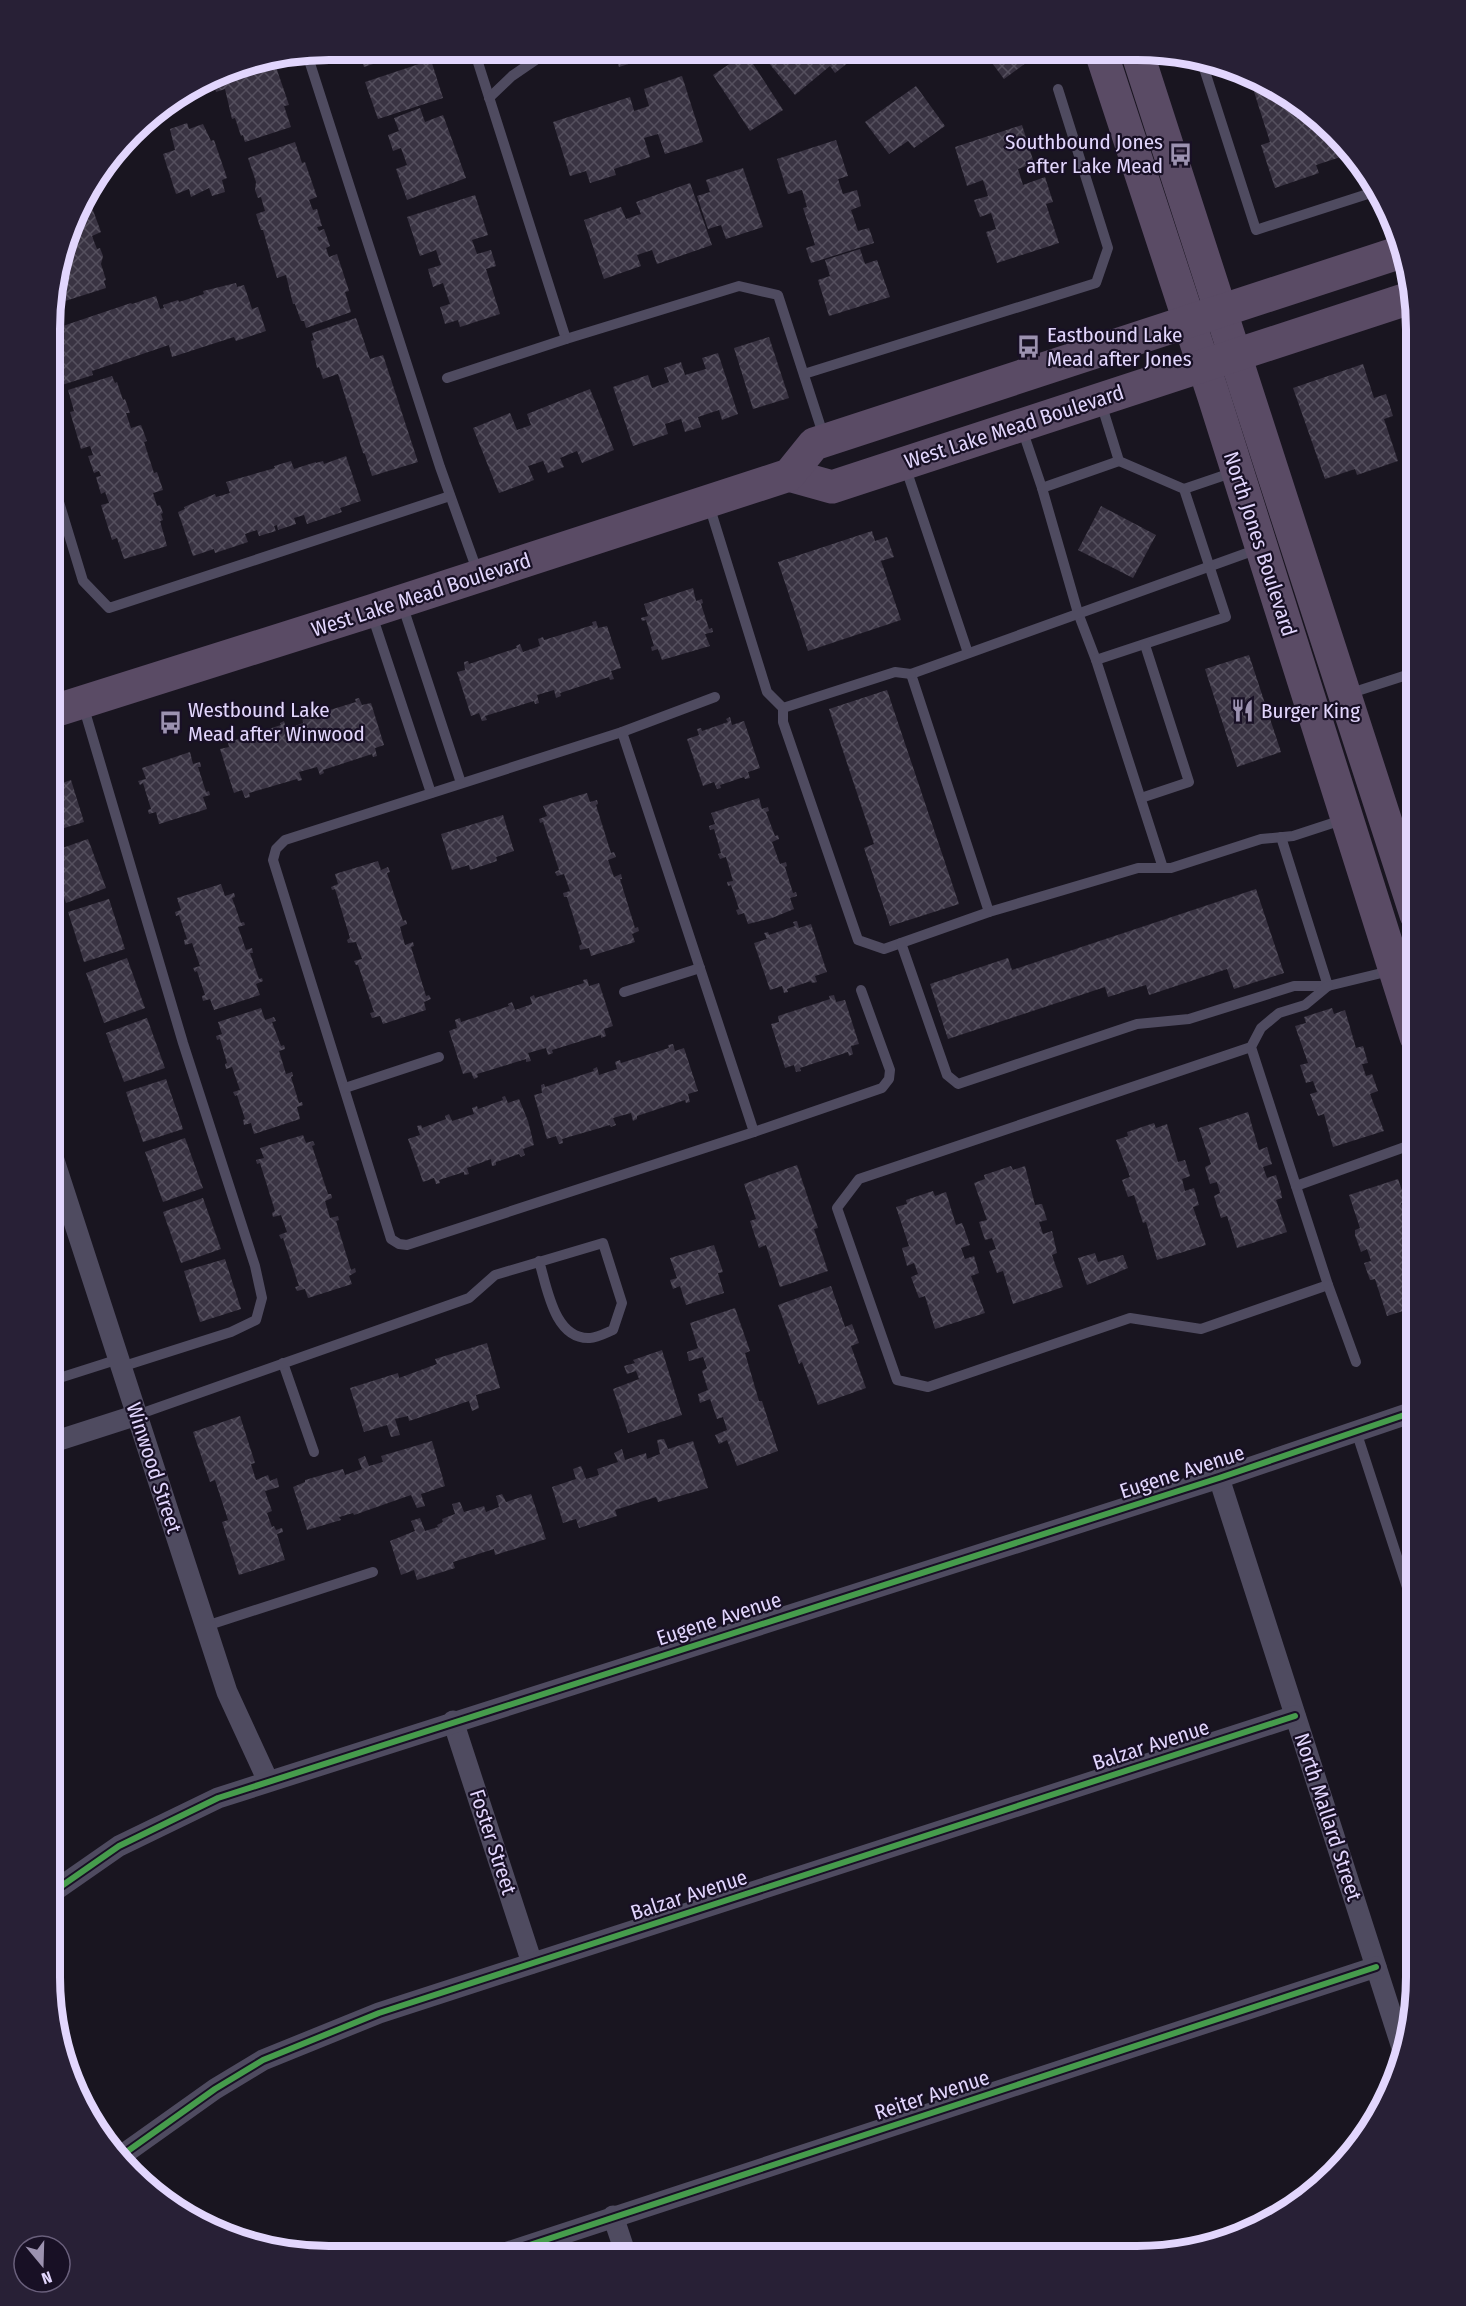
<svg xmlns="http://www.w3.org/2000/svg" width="1466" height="2306" viewBox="0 0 1466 2306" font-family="'Fira Sans Condensed',sans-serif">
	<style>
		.building { fill: url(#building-cross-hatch) }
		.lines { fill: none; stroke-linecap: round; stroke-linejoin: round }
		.service { stroke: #4f4b60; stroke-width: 10 }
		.minor { stroke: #4f4b60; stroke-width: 21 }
		.primary { stroke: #5a4b65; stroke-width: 33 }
		.cycleway-casing { stroke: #181025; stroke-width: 10 }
		.cycleway { stroke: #469c4c; stroke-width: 6 }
		.labels { text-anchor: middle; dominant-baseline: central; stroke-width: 4.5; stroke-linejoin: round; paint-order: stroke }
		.poi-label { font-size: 21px; fill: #e2d6fd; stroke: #181025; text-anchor: start }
		.street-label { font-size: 21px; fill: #e2d6fd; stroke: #181025 }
		.rim { fill: none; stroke: #e2d6fd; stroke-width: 8 }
	</style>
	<defs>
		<pattern id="building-cross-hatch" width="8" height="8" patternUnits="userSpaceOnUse" patternTransform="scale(1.5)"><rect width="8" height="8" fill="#393342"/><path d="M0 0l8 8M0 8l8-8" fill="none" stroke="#55505e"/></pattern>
	</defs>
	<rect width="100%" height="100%" fill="#191520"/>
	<g class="building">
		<path d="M358,50H416L364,67Z"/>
		<path d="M614,50H669V51L619,67Z"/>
		<path d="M759,51H839L849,62L835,73L830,66L795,95Z"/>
		<path d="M983,51H1013L1041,52L1004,79Z"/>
		<path d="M746,53L783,110L750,131L713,75Z"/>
		<path d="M431,60L443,98L378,119L365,82Z"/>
		<path d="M266,62L268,70L276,67L289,105L284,106L291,127L245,142L243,135L241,136L235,118L232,119L225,89L216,92L212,77L222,71Z"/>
		<path d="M1251,75L1307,107L1353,153L1316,165L1319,173L1275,188L1261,145L1270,142L1249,76Z"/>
		<path d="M682,76L703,142L665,154L658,134L644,138L650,157L614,169L616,175L590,183L586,171L570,176L553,122L630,97L634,111L649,106L644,89Z"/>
		<path d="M916,86L945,126L914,148L908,141L889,154L865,122Z"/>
		<path d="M420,108L425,122L443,115L466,178L407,200L396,169L407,165L401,148L393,151L388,135L399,131L394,118Z"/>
		<path d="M187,123L189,129L203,124L211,141L214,140L227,178L222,180L225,192L212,196L209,188L191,197L189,189L176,194L163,154L175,150L170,129Z"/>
		<path d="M1022,125L1034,163L1018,169L1023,185L1045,177L1053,202L1046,204L1059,243L997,263L986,232L996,229L991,213L980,217L974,200L988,196L983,180L967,186L955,147Z"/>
		<path d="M836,140L848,176L838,179L843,194L857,190L861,206L851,210L858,231L869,228L874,243L811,263L806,248L815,245L803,208L807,207L802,190L788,194L777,159Z"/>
		<path d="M295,142L302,163L305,162L317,197L309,200L313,210L317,209L322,226L317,227L319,231L324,229L330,246L326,248L329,257L337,254L349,291L345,292L351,312L306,328L304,321H301L295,304H293L286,275L277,278L272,262L263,230H261L256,214L265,211L261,197L258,198L255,190L256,182L248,158Z"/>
		<path d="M743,168L763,227L726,239L721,225L708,229L697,196L710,192L706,180Z"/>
		<path d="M690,183L712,245L657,264L652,250L637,255L641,266L604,279L584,220L621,207L626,219L641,214L636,202Z"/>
		<path d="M87,194L101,232L92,236L97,249L100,248L103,256L101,264L106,280L104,281L106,288L62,302L55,282L79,205Z"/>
		<path d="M475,195L488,235L472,240L477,254L491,250L496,266L486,269L500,314L460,327L458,320L445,324L440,307L450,304L443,283L433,287L428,269L441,265L436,250L420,256L407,217Z"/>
		<path d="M860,249L865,264L877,260L890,297L829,316L818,280L830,276L825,260Z"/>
		<path d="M236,283L237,287L244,285L252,309L258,307L266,331L236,341L234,337L172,357L169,345L92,371L93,375L62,385L53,359L60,357L53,337L56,336L54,329L131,303L132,304L156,296L160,309L164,308L163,305L178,300L179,302L204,294L203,291Z"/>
		<path d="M356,318L370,359L383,355L418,462L372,476L365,454L363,453L338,374L323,379L319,367L317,368L311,341L314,340L312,333Z"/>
		<path d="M769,337L789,398L753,409L734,348Z"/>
		<path d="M718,353L738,414L722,420L719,410L698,417L701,427L685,432L681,419L665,424L668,434L633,446L613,387L648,375L652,388L669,382L664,368L681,362L685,375L706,369L702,358Z"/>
		<path d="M1363,364L1374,398L1386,394L1393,416L1384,419L1398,461L1357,475L1355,469L1325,479L1293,388Z"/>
		<path d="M112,376L115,383L117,382L123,400L125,399L130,413H126L131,428L141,425L147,441L144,442L154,473L157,472L163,490L153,493L157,506L160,505L163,513L161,514L163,520L160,521L167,546L124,559L117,538L112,540L101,505L109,503L105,492L101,494L96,477L101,476L99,471L94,473L88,456L93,455L90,446L81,449L70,412L74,411L68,390Z"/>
		<path d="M590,389L614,450L582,463L577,451L560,458L564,467L548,473L543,461L528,466L534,480L499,493L473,428L510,413L517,430L531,425L527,414Z"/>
		<path d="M346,456L361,501L340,508L342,512L307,524L304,515L294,518L296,524L278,530L277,525L274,526L276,531L259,536L257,530L245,534L248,542L215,553L214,549L193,556L178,512L185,509L184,507L215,494L216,497L230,493L226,482L275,468L274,466L291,461L294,469L316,462V463L323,461L324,464Z"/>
		<path d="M1101,506L1156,535L1133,578L1078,550Z"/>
		<path d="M872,531L875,541L887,537L894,557L881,561L901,620L808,651L778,562Z"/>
		<path d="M693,588L696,601L702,599L703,603L701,604L709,629L712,628L713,632L705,634L710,646L662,660L658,649L652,651L651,647L654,646L646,620L642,621L641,618L648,616L644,604Z"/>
		<path d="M596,621L598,628L607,626L621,668L611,671L614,679L610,680L609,677L560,693L561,696L556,698L554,690L537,695L539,703L535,704L534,701L485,716L487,720L482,721L479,713L471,716L457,672L465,670L464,662L468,661L469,664L517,648L516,646L520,644L523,652L540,646L538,639L543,637L544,640L593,625L592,622Z"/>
		<path d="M1249,655L1281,752L1237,767L1205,669Z"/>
		<path d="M887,690L959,904L890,926L864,848L874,844L829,709Z"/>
		<path d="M359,698L362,705L371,703L384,745L375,748L377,756L373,757L372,754L323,770L324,773L320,775L317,767L299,772L302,780L298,781L297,779L249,793L250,797L245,798L242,790L234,793L220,749L229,747L227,739L231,738L232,741L281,725L280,723L284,721L286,729L303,723L302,716L307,714V717L356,702L355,699Z"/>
		<path d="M730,717L732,725L744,721L760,768L748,772L750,778L745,779L744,777L720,785L721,788L717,789L714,782L703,786L687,739L699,735L697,729L701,728L702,731L728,722L726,719Z"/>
		<path d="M190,752L193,764L200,762L201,767H198L206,792L209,791L210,795L203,797L207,809L159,824L156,812L149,814L148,810L151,809L143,783L140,785L138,781L146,779L142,768Z"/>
		<path d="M71,780L84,822L51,832V787Z"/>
		<path d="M587,793L590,802L597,800L598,804L596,805L611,853L614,852L616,857L608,860L614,877L621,874L622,879H620L635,928L638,927L639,931L632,934L635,942L591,956L589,948L580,950L579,946L582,944L567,897H564L563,893L570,891L564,874L557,876L555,872L559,870L543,822L540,823L539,819L547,816L543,806Z"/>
		<path d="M759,798L762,809L768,807L769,811L766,812L775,836L778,835L779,839L772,842L780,864L786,862L787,866L785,867L793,893L796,892L797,896L790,898L794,909L772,918L748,924L744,913L738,915L736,910L739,909L731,885L728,886L727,882L733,881L726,857L720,859L718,854L721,853L714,829L710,830L709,826L715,824L711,813Z"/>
		<path d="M503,815L514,851L496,857L497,861L470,870L469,865L452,870L441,834Z"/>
		<path d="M88,839L106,888L66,903L51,861V852Z"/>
		<path d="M378,861L381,870L388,867L390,872L387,873L403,921L406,920L407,924L400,927L405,945L413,942L414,946L411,947L426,996L429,995L431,999L424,1002L426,1010L383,1024L380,1016L372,1018L370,1013L374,1012L358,965H356L354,961L362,959L356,942L348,943L347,940L350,938L335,889L332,890L331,887L338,884L335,874Z"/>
		<path d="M221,884L225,896L234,893L235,897L232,898L241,923L244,922L245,925L238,927L246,950L252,948L253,953H250L259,979L262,978L263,981L256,984L260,995L214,1010L210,999L203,1001L202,996L205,995L197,971L195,972L193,968L200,966L192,943L185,945L184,940L187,939L179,915L176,916L175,912L181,910L177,898Z"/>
		<path d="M1256,889L1284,973L1234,989L1227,969L1149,995L1146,985L1108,997L1105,987L948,1039L930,984L1008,958L1012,970Z"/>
		<path d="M109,899L125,949L84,962L68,912Z"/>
		<path d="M797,921L799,928L811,924L827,972L815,976L817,982L812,983L811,981L787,989L788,992L784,993L782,986L770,990L754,943L767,939L764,933L768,932L769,935L795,926L793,922Z"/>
		<path d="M127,958L145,1008L104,1023L86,973Z"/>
		<path d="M587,979L589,986L599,983L613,1026L604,1029L606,1036L601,1038V1035L552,1050L553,1053L548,1055L546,1048L528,1053L531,1061L526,1062V1059L477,1074L478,1077L474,1079L471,1072L463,1074L449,1031L457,1028L455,1020L460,1018L461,1022L509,1006L508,1004L512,1002L515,1010L532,1004L530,997L534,995L535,998L584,983L583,980Z"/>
		<path d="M834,995L836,1002L845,1000L859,1044L851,1046L853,1054L849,1056L848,1052L800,1068L801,1071L796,1072L794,1065L785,1068L771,1024L779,1022L778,1016L830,999L829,996Z"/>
		<path d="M261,1008L265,1020L274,1017L276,1021L272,1022L281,1046L284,1045L285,1049L279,1051L286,1074L292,1072L293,1076L291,1077L299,1103L302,1102L303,1105L297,1107L300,1119L254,1134L251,1123L244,1125L243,1120L245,1119L237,1095L235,1096L233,1092L240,1090L232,1067L226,1069L225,1064L227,1063L220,1039L217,1040L216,1036L222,1034L218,1022Z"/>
		<path d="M1332,1008L1334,1014L1345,1010L1356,1048L1363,1046L1368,1063L1362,1064L1366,1076L1372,1074L1378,1091L1370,1094L1384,1131L1333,1147L1324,1114L1318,1116L1310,1094L1317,1092L1313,1081L1306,1083L1300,1065L1308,1063L1295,1026L1306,1023L1304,1017Z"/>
		<path d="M147,1018L165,1068L124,1082L106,1033Z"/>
		<path d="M673,1044L675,1051L684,1048L698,1091L688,1094L690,1102L686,1103L685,1100L637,1116V1119L633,1121L631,1113L613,1118L616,1125L611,1127L610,1125L562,1139L563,1143L559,1144L556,1136L547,1139L534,1095L542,1093L541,1085L544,1084L545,1087L594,1071L593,1069L597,1067L599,1075L617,1069L615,1062L620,1060L621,1063L669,1048L668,1045Z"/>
		<path d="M166,1079L183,1129L143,1142L126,1092Z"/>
		<path d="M505,1096L508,1103L519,1099L528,1121L534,1145L523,1149L525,1155L521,1157L519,1154L496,1162V1165L492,1166L491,1159L467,1168L469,1174L464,1175V1172L439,1180L440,1183L436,1184L434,1178L423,1182L408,1139L420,1135L417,1126L421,1125L422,1128L446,1119L445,1116L449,1114L452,1121L474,1114L472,1108L477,1106L478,1109L503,1100L502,1097Z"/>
		<path d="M1248,1112L1259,1150L1267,1147L1272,1164L1263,1167L1267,1178L1276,1175L1281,1192L1282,1198L1276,1200L1287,1232L1237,1248L1227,1216L1221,1218L1219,1212L1214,1196L1220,1193L1217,1182L1210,1184L1205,1167L1211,1164L1199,1128Z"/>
		<path d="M1154,1123L1156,1128L1167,1124L1178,1162L1185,1160L1190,1176L1182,1179L1185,1191L1194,1188L1199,1205L1193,1207L1206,1245L1157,1260L1146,1222L1143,1223L1134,1195L1128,1197L1122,1180L1130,1177L1116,1140L1128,1136L1127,1132Z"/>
		<path d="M303,1135L306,1143L313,1141L315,1145L312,1146L328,1194H331L332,1198L325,1201L330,1218L338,1216L339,1220L336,1221L351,1270L355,1268L356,1272L349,1276L352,1284L308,1298L305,1289L297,1291L295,1287L299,1286L283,1238L281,1239L279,1235L287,1232L281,1215L273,1217L272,1213L275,1211L260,1163L257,1164L256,1160L264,1158L260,1148Z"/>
		<path d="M185,1138L203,1188L163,1202L145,1152Z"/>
		<path d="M797,1165L818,1228L814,1229L828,1271L780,1287L766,1245L759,1248L750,1221L756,1219L744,1184Z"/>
		<path d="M1011,1166L1013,1170L1025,1166L1035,1205L1042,1204L1047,1220L1039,1222L1043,1234L1052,1231L1057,1253L1052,1255L1063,1287L1013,1304L1003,1271L997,1273L989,1251L996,1249L992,1238L985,1240L979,1222L987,1220L974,1183L985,1179L984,1175Z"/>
		<path d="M1398,1179L1406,1202L1401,1203L1407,1218L1416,1215V1234L1405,1237L1406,1241L1415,1238L1416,1240V1307L1387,1316L1375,1279L1370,1280L1364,1263L1371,1261L1367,1249L1361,1252L1355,1235V1230L1360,1228L1349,1195Z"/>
		<path d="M933,1191L935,1196L946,1192L956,1225L962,1223L964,1228L970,1245L961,1248L965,1259L974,1256L979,1273L971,1276L985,1313L935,1329L925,1296L919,1298L911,1277L918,1274L914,1263L907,1266L902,1248L909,1246L896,1207L907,1204L906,1200Z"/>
		<path d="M203,1198L221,1249L181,1263L163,1212Z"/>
		<path d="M714,1245L723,1272L718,1273L724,1293L686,1305L680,1286L673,1289L670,1280L677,1278L670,1258Z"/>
		<path d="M1095,1253L1098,1262L1123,1255L1128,1268L1087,1285L1078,1258Z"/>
		<path d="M225,1259L241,1309L200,1322L184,1271Z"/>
		<path d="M831,1286L845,1327L852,1324L859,1343L851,1346L866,1388L818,1405L802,1362L799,1364L778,1305Z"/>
		<path d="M735,1308L750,1351L745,1353L759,1401H762L778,1451L737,1466L727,1440L719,1444L715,1435L727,1430L723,1417L717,1419L710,1399L700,1403L698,1394L708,1390L702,1371L707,1368L703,1357L689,1361L687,1352L698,1348L690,1323Z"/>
		<path d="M487,1343L500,1388L476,1395L479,1408L472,1411L469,1401L409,1421L408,1416L395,1419L400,1435L391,1437L387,1425L364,1432L350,1388L398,1373L399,1378L437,1364L435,1359Z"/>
		<path d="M662,1350L682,1415L628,1433L613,1389L639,1379L636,1371L627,1374L624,1366L635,1363L633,1360Z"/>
		<path d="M240,1416L255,1463L251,1464L256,1480L268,1475L270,1481L277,1478L279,1487L265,1491L272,1511L267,1513L272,1527L274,1526L276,1530L282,1528L283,1532L277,1534L285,1560L239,1575L222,1522L228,1520L215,1480L210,1482L193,1432Z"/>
		<path d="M664,1439L668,1449L693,1441L708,1488L658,1502L656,1497L615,1510L617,1516L579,1528L576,1519L563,1523L552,1487L576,1479L573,1469L581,1466L586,1479L599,1475L597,1469L618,1462L614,1453L622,1449L625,1460L646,1453L647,1459L660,1454L657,1440Z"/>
		<path d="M432,1441L445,1486L421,1494L425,1506L417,1508L411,1495L354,1515L353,1513L339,1517L341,1520L307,1530L293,1487L305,1482V1480L343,1469L345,1475L362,1469L358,1459L365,1456L369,1466L383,1462L381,1456Z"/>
		<path d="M502,1494L506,1502L531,1494L546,1539L495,1555L494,1549L453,1562L455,1568L417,1580L414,1570L401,1575L390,1541L415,1531L411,1521L420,1518L425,1531L438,1527L437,1525L443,1522L442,1519L455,1514L452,1504L460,1502L464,1512L484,1506L486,1512L499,1507L496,1496Z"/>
	</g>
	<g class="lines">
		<g class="service">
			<path d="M474,50L566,339L739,286L778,295L824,437"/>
			<path d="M307,54L440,467L478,573"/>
			<path d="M1201,59L1256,230L1377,191"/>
			<path d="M489,98L512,76L550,50"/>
			<path d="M804,374L1096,283L1108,248L1058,89"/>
			<path d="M447,378L566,339"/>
			<path d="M1022,429L1042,488"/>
			<path d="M1119,461L1042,488L1078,613L1096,660L1163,868"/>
			<path d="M905,466L968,653"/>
			<path d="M52,479L83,581L109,608L450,496"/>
			<path d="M1184,489L1234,472"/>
			<path d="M709,505L767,692L783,708"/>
			<path d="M1258,549L911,674L989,912L1138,868H1171L1261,839L1293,836L1345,819"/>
			<path d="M402,604L461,783"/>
			<path d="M372,615L431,793"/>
			<path d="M1096,660L1226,617L1184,489L1119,461L1101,403"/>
			<path d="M911,674L895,672L783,708V722L858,940L884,949L989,912"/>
			<path d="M1348,694L1416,672"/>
			<path d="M715,697L622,732L285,840L276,849L273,860L391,1239L399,1244L407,1245L754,1132L882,1088L889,1079L890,1070L861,990"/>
			<path d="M83,705L183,1043L255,1266L262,1298L256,1320L231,1332L121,1367"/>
			<path d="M622,732L754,1132"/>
			<path d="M1141,798L1189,782L1145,645"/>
			<path d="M1281,837L1328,986L1390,971"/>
			<path d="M901,943L947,1075L958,1084L1137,1024L1189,1019L1294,986H1328"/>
			<path d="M624,992L700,968"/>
			<path d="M1251,1047L1328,1285L1201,1329L1130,1318L928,1387L897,1380L837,1208L859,1179L1251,1047L1261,1028L1279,1013L1305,1005L1328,986"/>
			<path d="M345,1088L439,1057"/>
			<path d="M1296,1186L1416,1143"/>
			<path d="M1328,1285L1356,1362"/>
			<path d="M283,1363L314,1452"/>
			<path d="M50,1381L119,1359"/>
			<path d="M137,1415L469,1298L495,1275L603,1243L622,1303L613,1330C606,1333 597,1338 590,1338C554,1340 547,1287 539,1261"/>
			<path d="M1356,1431L1416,1615"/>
			<path d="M206,1626L373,1572"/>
		</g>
		<g class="minor">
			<path d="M51,1151L227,1692L268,1781"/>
			<path d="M50,1443L137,1415"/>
			<path d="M1219,1478L1404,2054"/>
			<path d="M453,1721L532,1963"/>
			<path d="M50,1894L119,1846L218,1798L1219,1478L1416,1411"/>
			<path d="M118,2158L215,2089L263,2060L379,2013L1295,1716"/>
			<path d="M613,2216L626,2255"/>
			<path d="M499,2255L1376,1967"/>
		</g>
		<g class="primary">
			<path d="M1101,52L1214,397L1416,1037"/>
			<path d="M1137,52L1416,915"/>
			<path d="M789,475L832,487L1410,298"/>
			<path d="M51,712L371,611L789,475L814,444L1401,252"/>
		</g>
		<defs>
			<g id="cycleway">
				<path d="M50,1894L119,1846L218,1798L1219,1478L1416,1411"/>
				<path d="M118,2158L215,2089L263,2060L379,2013L1295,1716"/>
				<path d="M499,2255L1376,1967"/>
			</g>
		</defs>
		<use href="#cycleway" class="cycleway-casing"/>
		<use href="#cycleway" class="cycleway"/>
	</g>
	<defs>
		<symbol id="bus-bare" viewBox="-9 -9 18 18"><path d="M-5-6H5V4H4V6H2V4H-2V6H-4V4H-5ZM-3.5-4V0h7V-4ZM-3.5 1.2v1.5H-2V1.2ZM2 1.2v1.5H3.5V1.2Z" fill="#9c92b0" stroke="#181025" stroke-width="2.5" paint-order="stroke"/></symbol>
		<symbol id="restaurant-bare" viewBox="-9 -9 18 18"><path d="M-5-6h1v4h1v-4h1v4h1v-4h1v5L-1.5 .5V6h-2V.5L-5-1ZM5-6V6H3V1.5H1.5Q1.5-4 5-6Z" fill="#9c92b0" stroke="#181025" stroke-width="2.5" paint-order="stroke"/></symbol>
	</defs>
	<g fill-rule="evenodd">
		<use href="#bus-bare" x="1164" y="138" width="33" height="33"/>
		<use href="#bus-bare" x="1012" y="330" width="33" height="33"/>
		<use href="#restaurant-bare" x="1226" y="694" width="33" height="33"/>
		<use href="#bus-bare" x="154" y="706" width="33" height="33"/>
	</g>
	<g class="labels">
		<g class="poi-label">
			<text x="1163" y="142" text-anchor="end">Southbound Jones<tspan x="1163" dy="24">after Lake Mead</tspan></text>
			<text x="1047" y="335">Eastbound Lake<tspan x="1047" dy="24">Mead after Jones</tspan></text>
			<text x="188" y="710">Westbound Lake<tspan x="188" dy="24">Mead after Winwood</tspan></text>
			<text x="1261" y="711">Burger King</text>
		</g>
		<g class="street-label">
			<text transform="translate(1014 427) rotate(-18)">West Lake Mead Boulevard</text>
			<text transform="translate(1260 544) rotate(72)">North Jones Boulevard</text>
			<text transform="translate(421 595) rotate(-18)">West Lake Mead Boulevard</text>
			<text transform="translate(154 1468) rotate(72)">Winwood Street</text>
			<text transform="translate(1182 1472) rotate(-18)">Eugene Avenue</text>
			<text transform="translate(719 1619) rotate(-18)">Eugene Avenue</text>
			<text transform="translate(1151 1745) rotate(-18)">Balzar Avenue</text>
			<text transform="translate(1328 1817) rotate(72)">North Mallard Street</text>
			<text transform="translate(493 1842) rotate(72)">Foster Street</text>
			<text transform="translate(689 1895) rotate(-18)">Balzar Avenue</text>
			<text transform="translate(932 2095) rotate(-18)">Reiter Avenue</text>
		</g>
	</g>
	<path d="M0 0H1466V2306H0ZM329 60H1137A269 269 0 0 1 1406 329V1977A269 269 0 0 1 1137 2246H329A269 269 0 0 1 60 1977V329A269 269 0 0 1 329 60Z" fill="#282036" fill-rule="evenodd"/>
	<path class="rim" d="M329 60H1137A269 269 0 0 1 1406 329V1977A269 269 0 0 1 1137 2246H329A269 269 0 0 1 60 1977V329A269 269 0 0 1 329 60Z"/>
	<g transform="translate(42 2264) rotate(161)"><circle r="28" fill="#181025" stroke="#695f7b" stroke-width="1.5"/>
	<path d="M0-4.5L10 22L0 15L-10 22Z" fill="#9c92b0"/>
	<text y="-9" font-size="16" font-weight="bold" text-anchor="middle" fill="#e2d6fd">N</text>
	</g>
</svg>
